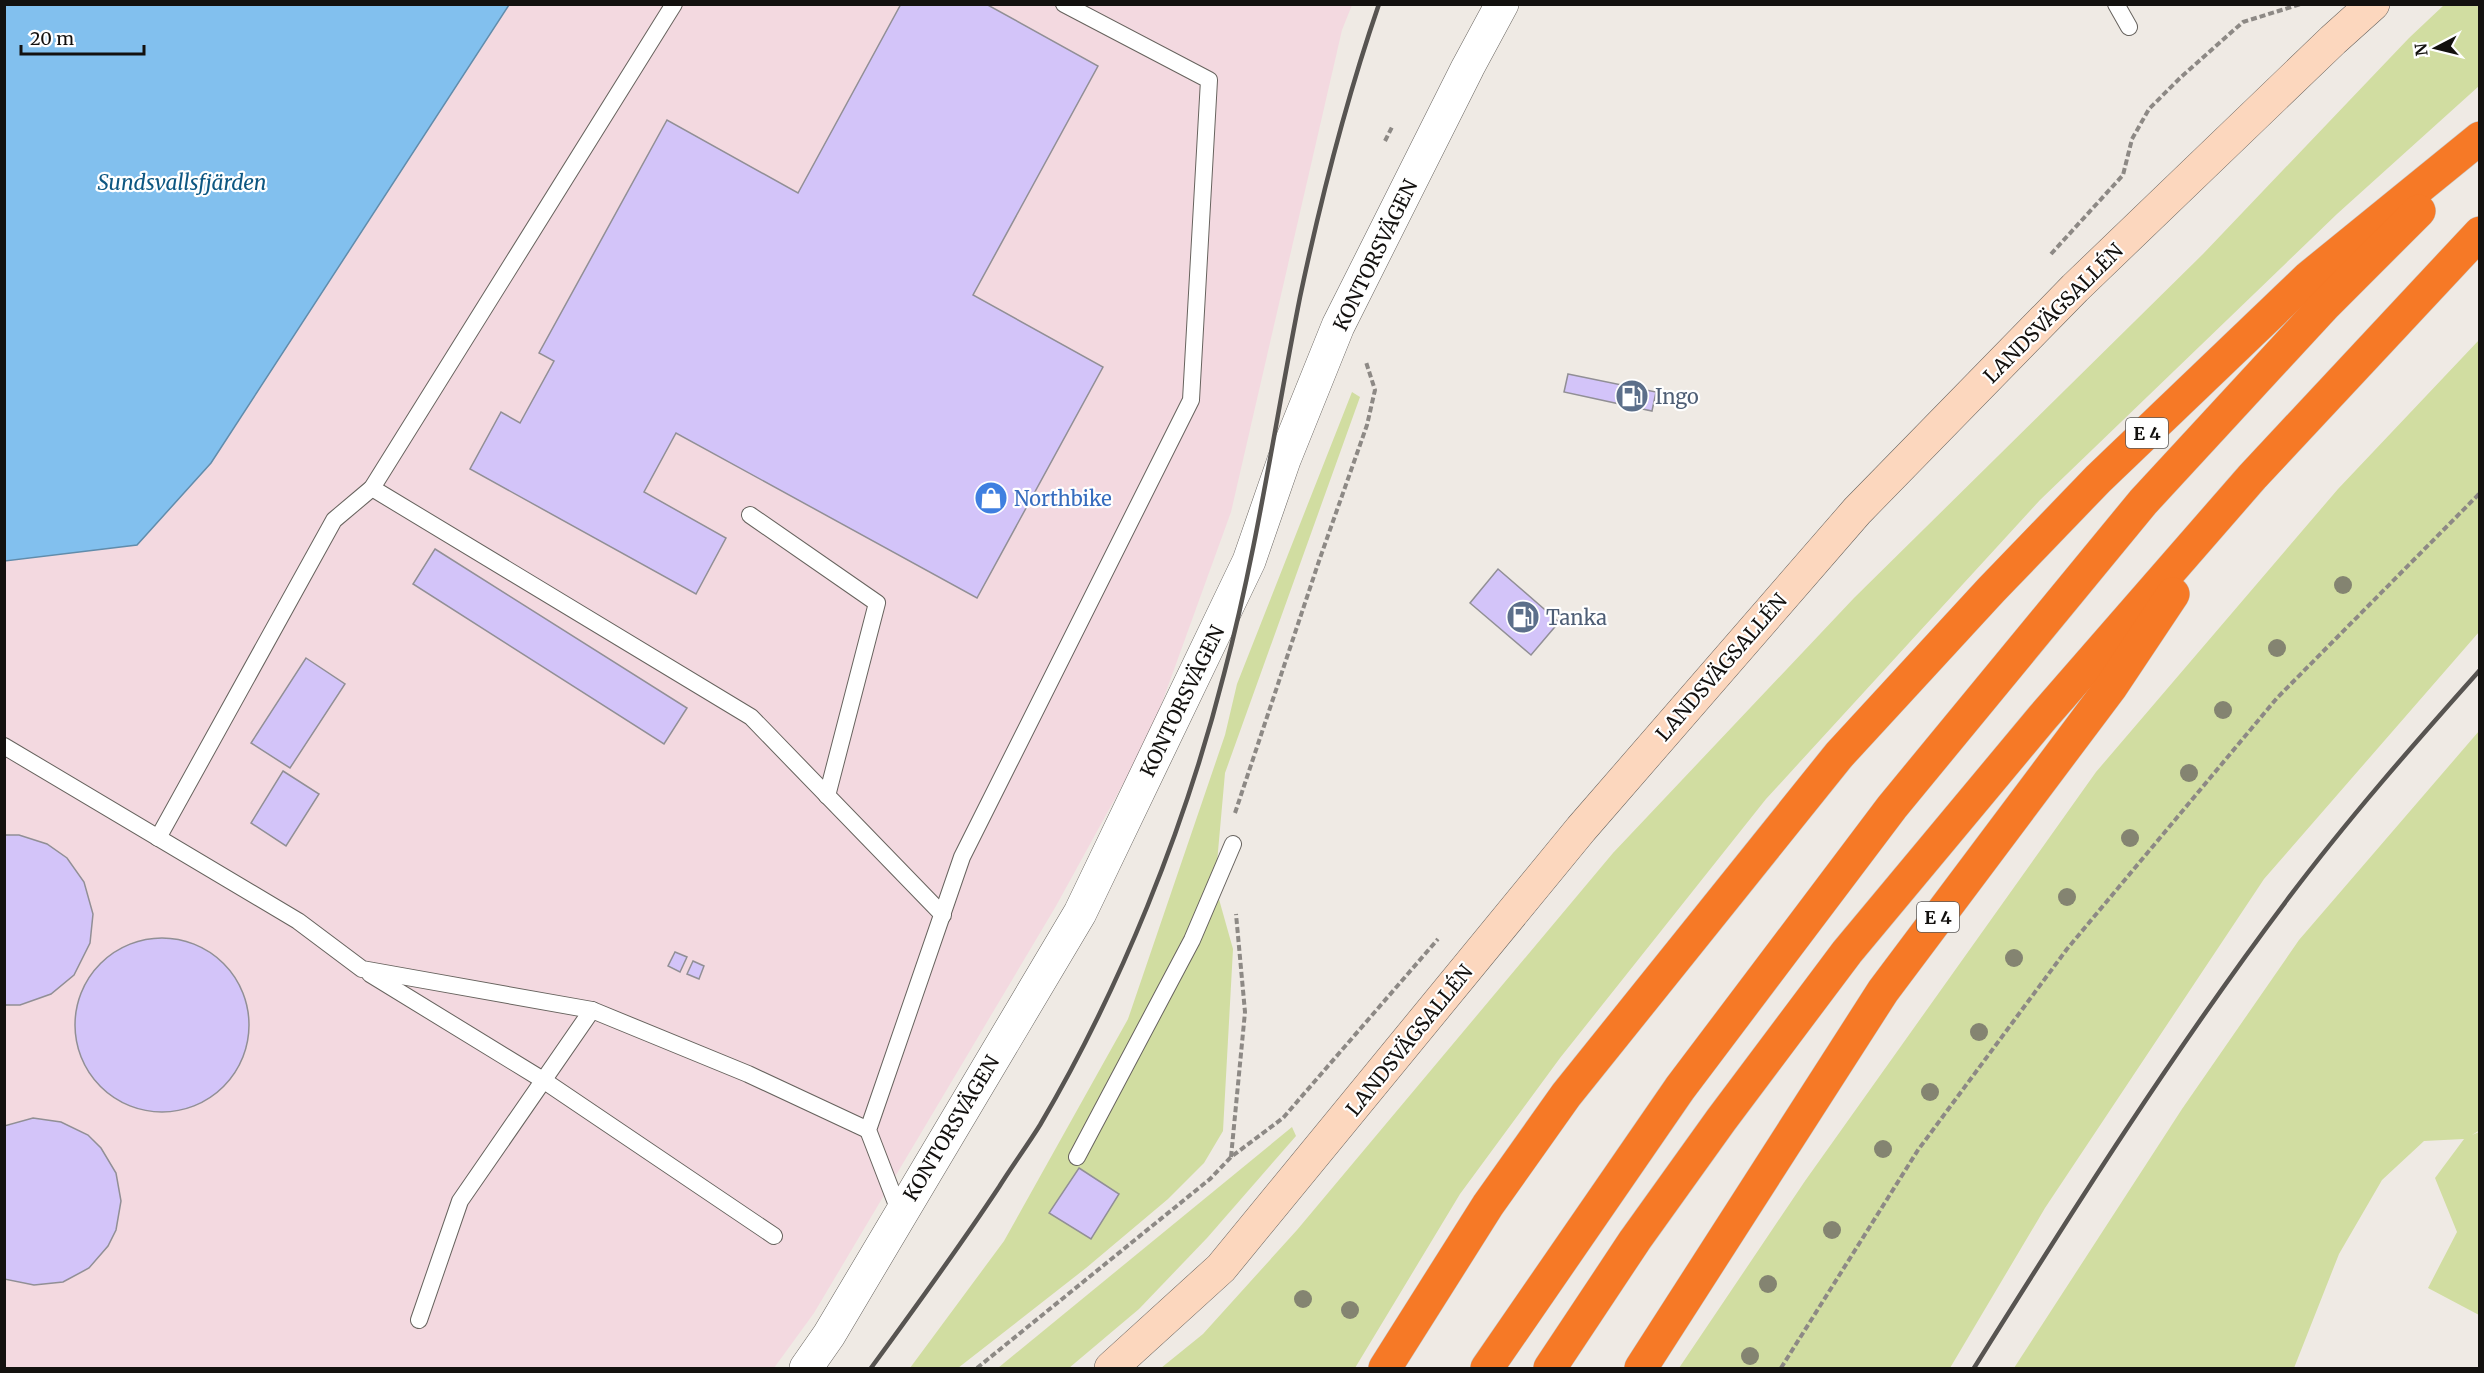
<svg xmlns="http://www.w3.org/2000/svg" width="2484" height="1373" viewBox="0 0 2484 1373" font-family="Merriweather,serif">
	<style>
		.industrial { fill: #f3d9e0 }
		.green { fill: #d1dda1 }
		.water { fill: #82c0ee; stroke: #618cab; stroke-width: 1.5 }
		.building { fill: #d3c4f9; stroke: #918f95; stroke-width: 1.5 }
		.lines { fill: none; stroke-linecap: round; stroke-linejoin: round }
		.service-casing { stroke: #67635e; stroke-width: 18 }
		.minor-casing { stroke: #67635e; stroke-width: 34 }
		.secondary-casing { stroke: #67635e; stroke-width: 34 }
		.motorway-casing { stroke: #c6c6c5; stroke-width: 34 }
		.path { stroke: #8d8985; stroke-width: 4; stroke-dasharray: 6 3; stroke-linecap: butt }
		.service { stroke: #fff; stroke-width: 16 }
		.minor { stroke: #fff; stroke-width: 33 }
		.secondary { stroke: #fcd7be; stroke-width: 33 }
		.motorway { stroke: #f67926; stroke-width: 33 }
		.rail { stroke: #575451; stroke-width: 4.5 }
		.tree { fill: #848471 }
		.labels { text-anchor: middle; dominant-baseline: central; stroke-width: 4.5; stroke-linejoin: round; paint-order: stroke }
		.shield { fill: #fff; stroke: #5a5857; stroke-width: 1.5 }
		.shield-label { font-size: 18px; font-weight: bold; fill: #13110f }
		.street-label { font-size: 20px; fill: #13110f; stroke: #fff }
		.service-label { font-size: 20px; fill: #4e5e75; stroke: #fff; text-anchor: start }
		.shop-label { font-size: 20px; fill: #366cbe; stroke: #fff; text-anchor: start }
		.water-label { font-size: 21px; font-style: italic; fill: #0d5782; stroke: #fff }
	</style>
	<rect width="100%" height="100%" fill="#efeae4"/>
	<path class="industrial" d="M509,5H1352L1342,30L1231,512L1151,733L1056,906L814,1313L774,1368H5L4,561L137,545L211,463Z"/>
	<g class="green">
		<path d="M2444,5H2479V86L2337,214L2040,500L1766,799L1560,1058L1460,1194L1355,1368H1161L1203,1334L1297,1230L1613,853L1854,598L2203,254L2409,38Z"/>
		<path d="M2479,340V632L2264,879L2045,1208L1950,1368H1679L1805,1181L2096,772L2338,489Z"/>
		<path d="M1352,392L1360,397L1225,773L1215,885L1233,949L1223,1131L1204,1163L1168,1199L1086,1268L958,1368H910L1004,1241L1128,1019L1225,735L1237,684Z"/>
		<path d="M2479,731L2480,1130L2472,1135L2479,1132V1315L2428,1288L2457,1232L2435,1178L2464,1139L2424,1141L2382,1180L2339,1254L2294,1368H2014L2182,1109L2299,940Z"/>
		<path d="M1292,1127L1296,1136L1207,1238L1139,1309L1069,1368H998Z"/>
	</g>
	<path class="water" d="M4,5H509L211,463L137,545L5,561Z"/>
	<g class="building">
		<path d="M901,4H986L1098,66L973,295L1103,367L977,598L676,433L644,492L726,538L696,594L470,469L501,412L520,423L554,361L539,353L667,120L798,193Z"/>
		<path d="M1568,374L1656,392L1652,411L1564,392Z"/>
		<path d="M435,549L687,708L664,744L413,584Z"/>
		<path d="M1498,569L1559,622L1531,655L1470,603Z"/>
		<path d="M306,658L345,684L290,768L251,743Z"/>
		<path d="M283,771L319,794L286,846L251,823Z"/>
		<path d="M4,835H19L47,844L67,858L84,882L93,914L90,943L74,975L51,994L20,1005H4Z"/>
		<circle cx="162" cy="1025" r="87"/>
		<path d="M675,952L687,957L680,972L668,966Z"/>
		<path d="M693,961L704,966L699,979L687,974Z"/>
		<path d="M33,1118L61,1122L88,1135L101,1148L116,1173L121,1201L116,1230L108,1246L89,1268L63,1282L34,1285L4,1279V1126Z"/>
		<path d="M1079,1168L1119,1194L1091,1239L1049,1213Z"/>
	</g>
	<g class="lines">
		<defs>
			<g id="service">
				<path d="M2116,4L2129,27"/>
				<path d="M372,488L751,717L943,915"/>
				<path d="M750,515L877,603L827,796"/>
				<path d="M4,746L298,921L362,969L592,1010L748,1074L868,1130"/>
				<path d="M158,838L334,520L372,488L674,4"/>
				<path d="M370,974L543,1080L774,1236"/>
				<path d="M1077,1157L1192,940L1233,844"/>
				<path d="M900,1213L868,1130L962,857L1191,400L1209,80L1064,4"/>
				<path d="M419,1320L460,1201L592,1010"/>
			</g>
			<path id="minor" d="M806,1368L829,1335L1080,913L1249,561L1284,460L1338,326L1468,67L1502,4"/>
			<path id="secondary" d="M1111,1368L1221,1268L1581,829L1857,511L2075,288L2333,40L2373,4"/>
			<g id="motorway">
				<path d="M1385,1368L1488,1205L1566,1095L1839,755L1991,590L2098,479L2309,277L2480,138"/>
				<path d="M1487,1368L1680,1088L1892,807L2143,502L2325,305L2419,211"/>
				<path d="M1550,1368L1635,1240L1721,1120L1847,952L2042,718L2252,477L2480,233"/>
				<path d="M1641,1368L1883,991L2111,687L2173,594"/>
			</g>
		</defs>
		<use href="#service" class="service-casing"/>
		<use href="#minor" class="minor-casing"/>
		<use href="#secondary" class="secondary-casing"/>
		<use href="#motorway" class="motorway-casing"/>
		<g class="path">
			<path d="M1385,141L1392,127"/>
			<path d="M2051,254L2123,175L2132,139L2149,109L2181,77L2243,22L2301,4"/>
			<path d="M1235,813L1319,561L1367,425L1375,390L1366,362"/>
			<path d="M1231,1157L1245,1012L1236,914"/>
			<path d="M977,1368L1210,1179L1231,1157L1283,1118L1438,939"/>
			<path d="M1781,1368L1918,1150L2067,949L2277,698L2480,493"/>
		</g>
		<use href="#service" class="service"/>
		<use href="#minor" class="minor"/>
		<use href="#secondary" class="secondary"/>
		<use href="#motorway" class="motorway"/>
		<g class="rail">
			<path d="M871,1368C915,1308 958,1249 999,1187C1012,1166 1027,1146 1040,1125C1120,989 1185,828 1224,674C1257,550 1275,423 1300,297C1321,198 1346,100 1379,4"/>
			<path d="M1974,1368C2073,1210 2174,1050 2287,900C2347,820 2413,745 2480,670"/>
		</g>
	</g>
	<g class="tree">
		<circle cx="2343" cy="585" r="9"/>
		<circle cx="2277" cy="648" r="9"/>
		<circle cx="2223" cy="710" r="9"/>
		<circle cx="2189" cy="773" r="9"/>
		<circle cx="2130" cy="838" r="9"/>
		<circle cx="2067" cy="897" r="9"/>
		<circle cx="2014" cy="958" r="9"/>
		<circle cx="1979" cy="1032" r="9"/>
		<circle cx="1930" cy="1092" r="9"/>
		<circle cx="1883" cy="1149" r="9"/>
		<circle cx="1832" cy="1230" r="9"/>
		<circle cx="1768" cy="1284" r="9"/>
		<circle cx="1303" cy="1299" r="9"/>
		<circle cx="1350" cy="1310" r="9"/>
		<circle cx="1750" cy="1356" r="9"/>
	</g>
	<defs>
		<symbol id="fuel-disc" viewBox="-11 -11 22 22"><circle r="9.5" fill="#5c6f8a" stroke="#fff"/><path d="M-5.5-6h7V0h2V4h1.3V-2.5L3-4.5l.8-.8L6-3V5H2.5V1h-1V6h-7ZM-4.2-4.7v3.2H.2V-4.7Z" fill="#fff"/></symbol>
		<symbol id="shop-disc" viewBox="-11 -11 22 22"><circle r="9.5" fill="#3f7fe0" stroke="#fff"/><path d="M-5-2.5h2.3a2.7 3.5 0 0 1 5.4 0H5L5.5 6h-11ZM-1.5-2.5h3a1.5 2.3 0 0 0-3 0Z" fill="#fff"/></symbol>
	</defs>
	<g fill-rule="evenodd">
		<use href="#fuel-disc" x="1613" y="377" width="38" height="38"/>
		<use href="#shop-disc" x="972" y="479" width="38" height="38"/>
		<use href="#fuel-disc" x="1504" y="598" width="38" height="38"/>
	</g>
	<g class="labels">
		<g class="shield">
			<rect x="2126" y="418" width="42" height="30" rx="4.5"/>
			<rect x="1917" y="902" width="42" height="30" rx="4.5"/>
		</g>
		<g class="shield-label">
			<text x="2147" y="433">E 4</text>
			<text x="1938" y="917">E 4</text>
		</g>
		<g class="street-label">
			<text transform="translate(1375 255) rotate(-64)">KONTORSVÄGEN</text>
			<text transform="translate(2053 313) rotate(-45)">LANDSVÄGSALLÉN</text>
			<text transform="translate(1721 667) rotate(-49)">LANDSVÄGSALLÉN</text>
			<text transform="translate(1182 701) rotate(-64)">KONTORSVÄGEN</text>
			<text transform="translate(1409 1040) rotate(-51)">LANDSVÄGSALLÉN</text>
			<text transform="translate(951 1128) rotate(-59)">KONTORSVÄGEN</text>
		</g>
		<g class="service-label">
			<text x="1655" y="396">Ingo</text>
			<text x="1546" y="617">Tanka</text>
		</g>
		<g class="shop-label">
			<text x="1014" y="498">Northbike</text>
		</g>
		<g class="water-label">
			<text x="182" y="182">Sundsvallsfjärden</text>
		</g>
	</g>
	<rect width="2484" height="1373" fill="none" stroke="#13110f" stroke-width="12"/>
	<g transform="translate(2436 48) rotate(263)" stroke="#ffffff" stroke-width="4.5" paint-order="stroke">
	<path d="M0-4.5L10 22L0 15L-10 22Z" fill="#13110f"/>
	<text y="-9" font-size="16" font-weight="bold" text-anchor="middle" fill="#13110f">N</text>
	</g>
	<path d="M21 45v9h123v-9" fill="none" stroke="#13110f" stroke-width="3"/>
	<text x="30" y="45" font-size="18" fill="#13110f" stroke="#ffffff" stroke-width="4.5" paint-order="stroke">20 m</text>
</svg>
